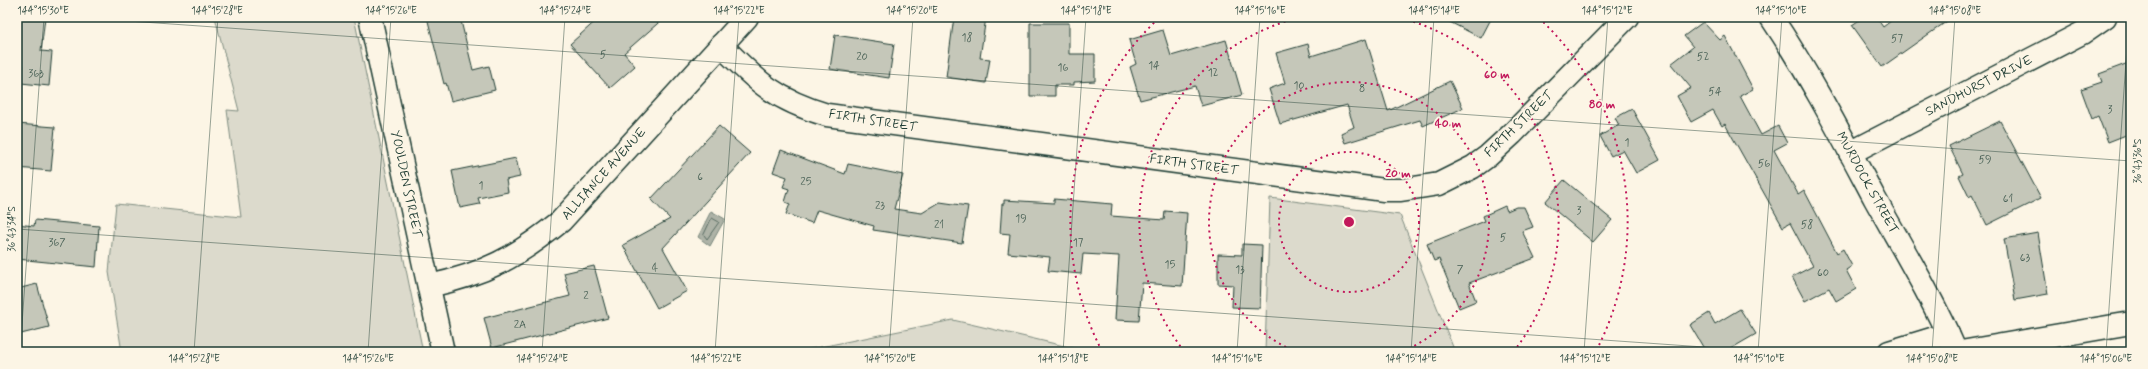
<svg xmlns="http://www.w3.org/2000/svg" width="2148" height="369" viewBox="0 0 2148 369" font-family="Mynerve,sans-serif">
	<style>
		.green { fill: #dcdacc; stroke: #7e8c80 }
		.water { fill: #aeb3a7; stroke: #758479 }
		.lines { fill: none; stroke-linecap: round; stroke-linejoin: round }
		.shore { stroke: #586c62; stroke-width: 1 }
		.building { fill: #c5c7b9; stroke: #1f3d34 }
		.minor-casing { stroke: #1f3d34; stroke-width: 25 }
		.minor { stroke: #fcf5e5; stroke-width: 22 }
		.ticks { fill: none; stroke: #1f3d34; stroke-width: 1; stroke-opacity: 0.45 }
		.ring { fill: none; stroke: #c2185b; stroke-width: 2; stroke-dasharray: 2 4 }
		.labels { text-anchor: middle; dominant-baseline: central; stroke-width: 3.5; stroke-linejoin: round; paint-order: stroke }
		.number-label { font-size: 11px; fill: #486055 }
		.street-label { font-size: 13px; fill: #1f3d34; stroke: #fcf5e5 }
		.centre { fill: #c2185b; stroke: #fcf5e5; stroke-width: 2 }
		.ring-label { font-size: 12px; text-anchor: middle; font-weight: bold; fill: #c2185b; stroke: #fcf5e5; stroke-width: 3.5; stroke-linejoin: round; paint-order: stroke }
		.neatline { fill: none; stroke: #1f3d34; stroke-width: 1.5 }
		.ticks-label { font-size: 10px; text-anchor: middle; fill: #1f3d34 }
	</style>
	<rect width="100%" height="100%" fill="#fcf5e5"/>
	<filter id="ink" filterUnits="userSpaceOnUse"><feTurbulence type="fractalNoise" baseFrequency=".025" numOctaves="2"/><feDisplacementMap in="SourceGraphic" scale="8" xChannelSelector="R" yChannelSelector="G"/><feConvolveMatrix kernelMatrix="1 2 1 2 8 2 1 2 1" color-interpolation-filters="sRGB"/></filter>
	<g filter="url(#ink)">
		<g class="green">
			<path d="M215,17H354L423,352H122L109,272L116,204L241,217L227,110L239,111Z"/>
			<path d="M1270,198L1400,215L1455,352H1265Z"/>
			<path d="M953,320L1090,352H796Z"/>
		</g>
		<path class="water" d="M711,211L725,219L710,246L698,237Z"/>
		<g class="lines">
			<path class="shore" d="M712,218L719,222L707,239L704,235Z"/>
		</g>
		<g class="building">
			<path d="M20,17H45L41,51L52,52L49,86L21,83L23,65H17Z"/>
			<path d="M427,17H460L473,70L489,66L495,90L451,101L446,83L444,84Z"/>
			<path d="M600,17H665L624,53L635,66L610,88L570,44Z"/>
			<path d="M954,17H986L980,58L990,59L986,83L946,77Z"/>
			<path d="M1440,17H1492L1481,38Z"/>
			<path d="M1864,17H1876L1883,27L1896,17H1953L1882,67L1852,25Z"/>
			<path d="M1703,22L1720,40L1725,36L1753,89L1740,96L1761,135L1778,126L1787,143L1774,150L1798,194L1804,190L1837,253L1843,249L1852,266L1846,270L1856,289L1836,301L1829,288L1805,301L1792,277L1813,266L1790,223L1783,227L1725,124L1722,126L1713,110L1691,122L1677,96L1691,88L1671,64L1693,47L1684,36Z"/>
			<path d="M1030,23H1069V54H1095V81L1074,82V85H1055V96H1030Z"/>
			<path d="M1163,30L1171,56L1226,40L1242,95L1201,106L1195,86L1140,100L1130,67L1136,64L1129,40Z"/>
			<path d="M835,35L894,44L889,78L830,69Z"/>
			<path d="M1366,39L1388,111L1450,81L1463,108L1423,126L1420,120L1345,143L1341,133L1354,127L1347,105L1280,124L1269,89L1285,83L1276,53L1308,44L1311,56Z"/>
			<path d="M2131,62V133L2108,142L2098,116L2092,119L2081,89L2102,82L2099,74Z"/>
			<path d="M1632,109L1660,160L1636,173L1623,150L1611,156L1600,136L1619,125L1615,118Z"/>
			<path d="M2000,121L2041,198L1987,225L1972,195L1969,197L1959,176L1963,174L1949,146Z"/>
			<path d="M17,124L55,127L51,171L17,168Z"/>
			<path d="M719,126L750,153L663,248L687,291L657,308L623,245L670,219L651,199Z"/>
			<path d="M781,150L845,174L848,164L903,175L894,209L922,213L940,202L968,206L962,243L873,230L874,226L817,210L812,223L786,214L790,204L785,202L789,189L783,187L787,177L773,172Z"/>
			<path d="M516,158L520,177L506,180L508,192L478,198L480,204L460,208L452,171Z"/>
			<path d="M1564,180L1612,220L1593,242L1545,202Z"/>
			<path d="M1054,199L1112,204L1111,216L1164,220L1165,211L1187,213L1182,286L1142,283L1139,321L1115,320L1119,256L1083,254L1081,274L1048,271L1050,257L1008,253L1010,234L1000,233L1002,204H1004V200L1054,203Z"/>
			<path d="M1505,206L1507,211L1516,207H1524L1533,227L1522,231L1535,258L1469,283L1476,301L1459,308L1439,259L1434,261L1427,244L1485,221L1483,216Z"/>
			<path d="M35,220L99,226L96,267L17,259V224L34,226Z"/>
			<path d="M2038,233L2048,294L2015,300L2004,239Z"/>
			<path d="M1242,244L1262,245L1260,308L1232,307L1233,285L1218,284V254L1242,255Z"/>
			<path d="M594,266L608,318L492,348L484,318L570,296L564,273Z"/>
			<path d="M37,284L49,327L17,335V289Z"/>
			<path d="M1740,309L1756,334L1725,352H1706L1690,325L1709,313L1715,324Z"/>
		</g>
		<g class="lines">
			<defs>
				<g id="minor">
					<path d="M370,17L443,352"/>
					<path d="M1771,17C1810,75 1842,137 1875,199C1903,249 1933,299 1956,352"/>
					<path d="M721,45C757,82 776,100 827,115L1384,190H1401L1439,184L1473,167L1488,156L1512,134L1627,17"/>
					<path d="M1850,153L2082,33L2105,17"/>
					<path d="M429,286C485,274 517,257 561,221L747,17"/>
					<path d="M1889,352L1948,334"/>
					<path d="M1961,352L2131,323"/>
				</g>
			</defs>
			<use href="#minor" class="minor-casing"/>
			<use href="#minor" class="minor"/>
		</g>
	</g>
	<path class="ticks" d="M71,17L2131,161M17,229L1775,352M20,352L44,17M194,352L218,17M368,352L391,17M542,352L565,17M715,352L739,17M889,352L913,17M1063,352L1086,17M1237,352L1260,17M1411,352L1434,17M1584,352L1608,17M1758,352L1782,17M1932,352L1955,17M2106,352L2129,17"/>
	<g class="ring">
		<circle cx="1349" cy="222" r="70"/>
		<path d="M1297 352A140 140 0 1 1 1401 352"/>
		<path d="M1184 351A210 210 0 0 1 1302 17M1396 17A210 210 0 0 1 1514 351"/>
		<path d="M1102 351A279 279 0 0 1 1159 18M1539 18A279 279 0 0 1 1596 351"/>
	</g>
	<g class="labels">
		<g class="number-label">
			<text x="967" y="38">18</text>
			<text x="1897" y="39">57</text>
			<text x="603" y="55">5</text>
			<text x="862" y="57">20</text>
			<text x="1703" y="57">52</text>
			<text x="1154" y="66">14</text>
			<text x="1063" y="68">16</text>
			<text x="1213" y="73">12</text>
			<text x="36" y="74">363</text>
			<text x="1299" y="86">10</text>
			<text x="1362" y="89">8</text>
			<text x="1715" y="92">54</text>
			<text x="2110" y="110">3</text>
			<text x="1627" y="143">1</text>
			<text x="1985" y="160">59</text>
			<text x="1764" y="164">56</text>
			<text x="700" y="177">6</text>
			<text x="806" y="182">25</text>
			<text x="481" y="186">1</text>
			<text x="2008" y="199">61</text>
			<text x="880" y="206">23</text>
			<text x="1579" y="211">3</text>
			<text x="1021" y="219">19</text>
			<text x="939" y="225">21</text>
			<text x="1807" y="225">58</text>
			<text x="1503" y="238">5</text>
			<text x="57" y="243">367</text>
			<text x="1078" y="243">17</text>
			<text x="2025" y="258">63</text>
			<text x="1170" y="265">15</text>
			<text x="655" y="268">4</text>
			<text x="1240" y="270">13</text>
			<text x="1460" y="270">7</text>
			<text x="1823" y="273">60</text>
			<text x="586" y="296">2</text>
			<text x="520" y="325">2A</text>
		</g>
		<g class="street-label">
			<text transform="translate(1979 86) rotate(-27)">SANDHURST DRIVE</text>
			<text transform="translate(873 121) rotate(9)">FIRTH STREET</text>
			<text transform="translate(1519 124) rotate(-44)">FIRTH STREET</text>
			<text transform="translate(1194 165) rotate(8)">FIRTH STREET</text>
			<text transform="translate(604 174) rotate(-48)">ALLIANCE AVENUE</text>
			<text transform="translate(1867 183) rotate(61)">MURDOCK STREET</text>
			<text transform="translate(406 184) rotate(78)">YOULDEN STREET</text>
		</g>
	</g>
	<circle cx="1349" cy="222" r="6" class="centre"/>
	<g class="ring-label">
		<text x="1497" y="78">60 m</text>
		<text x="1602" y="108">80 m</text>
		<text x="1448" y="127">40 m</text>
		<text x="1398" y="177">20 m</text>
	</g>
	<rect width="2148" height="369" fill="none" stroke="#fcf5e5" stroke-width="44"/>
	<rect x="22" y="22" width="2104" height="325" class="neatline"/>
	<g class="ticks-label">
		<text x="43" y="14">144°15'30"E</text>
		<text x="217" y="14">144°15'28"E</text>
		<text x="391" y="14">144°15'26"E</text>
		<text x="565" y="14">144°15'24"E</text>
		<text x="739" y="14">144°15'22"E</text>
		<text x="912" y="14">144°15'20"E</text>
		<text x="1086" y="14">144°15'18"E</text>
		<text x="1260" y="14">144°15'16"E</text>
		<text x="1434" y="14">144°15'14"E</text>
		<text x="1607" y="14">144°15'12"E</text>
		<text x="1781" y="14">144°15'10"E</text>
		<text x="1955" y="14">144°15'08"E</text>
		<text transform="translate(2137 161) rotate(-90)" y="4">36°43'36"S</text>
		<text transform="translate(11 229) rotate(-90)" y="4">36°43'34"S</text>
		<text x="194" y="362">144°15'28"E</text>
		<text x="368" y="362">144°15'26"E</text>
		<text x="542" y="362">144°15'24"E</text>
		<text x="716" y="362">144°15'22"E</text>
		<text x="890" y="362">144°15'20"E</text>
		<text x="1063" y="362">144°15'18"E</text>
		<text x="1237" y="362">144°15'16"E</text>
		<text x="1411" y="362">144°15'14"E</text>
		<text x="1585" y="362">144°15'12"E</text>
		<text x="1759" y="362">144°15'10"E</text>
		<text x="1932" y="362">144°15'08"E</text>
		<text x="2106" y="362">144°15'06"E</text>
	</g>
</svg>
